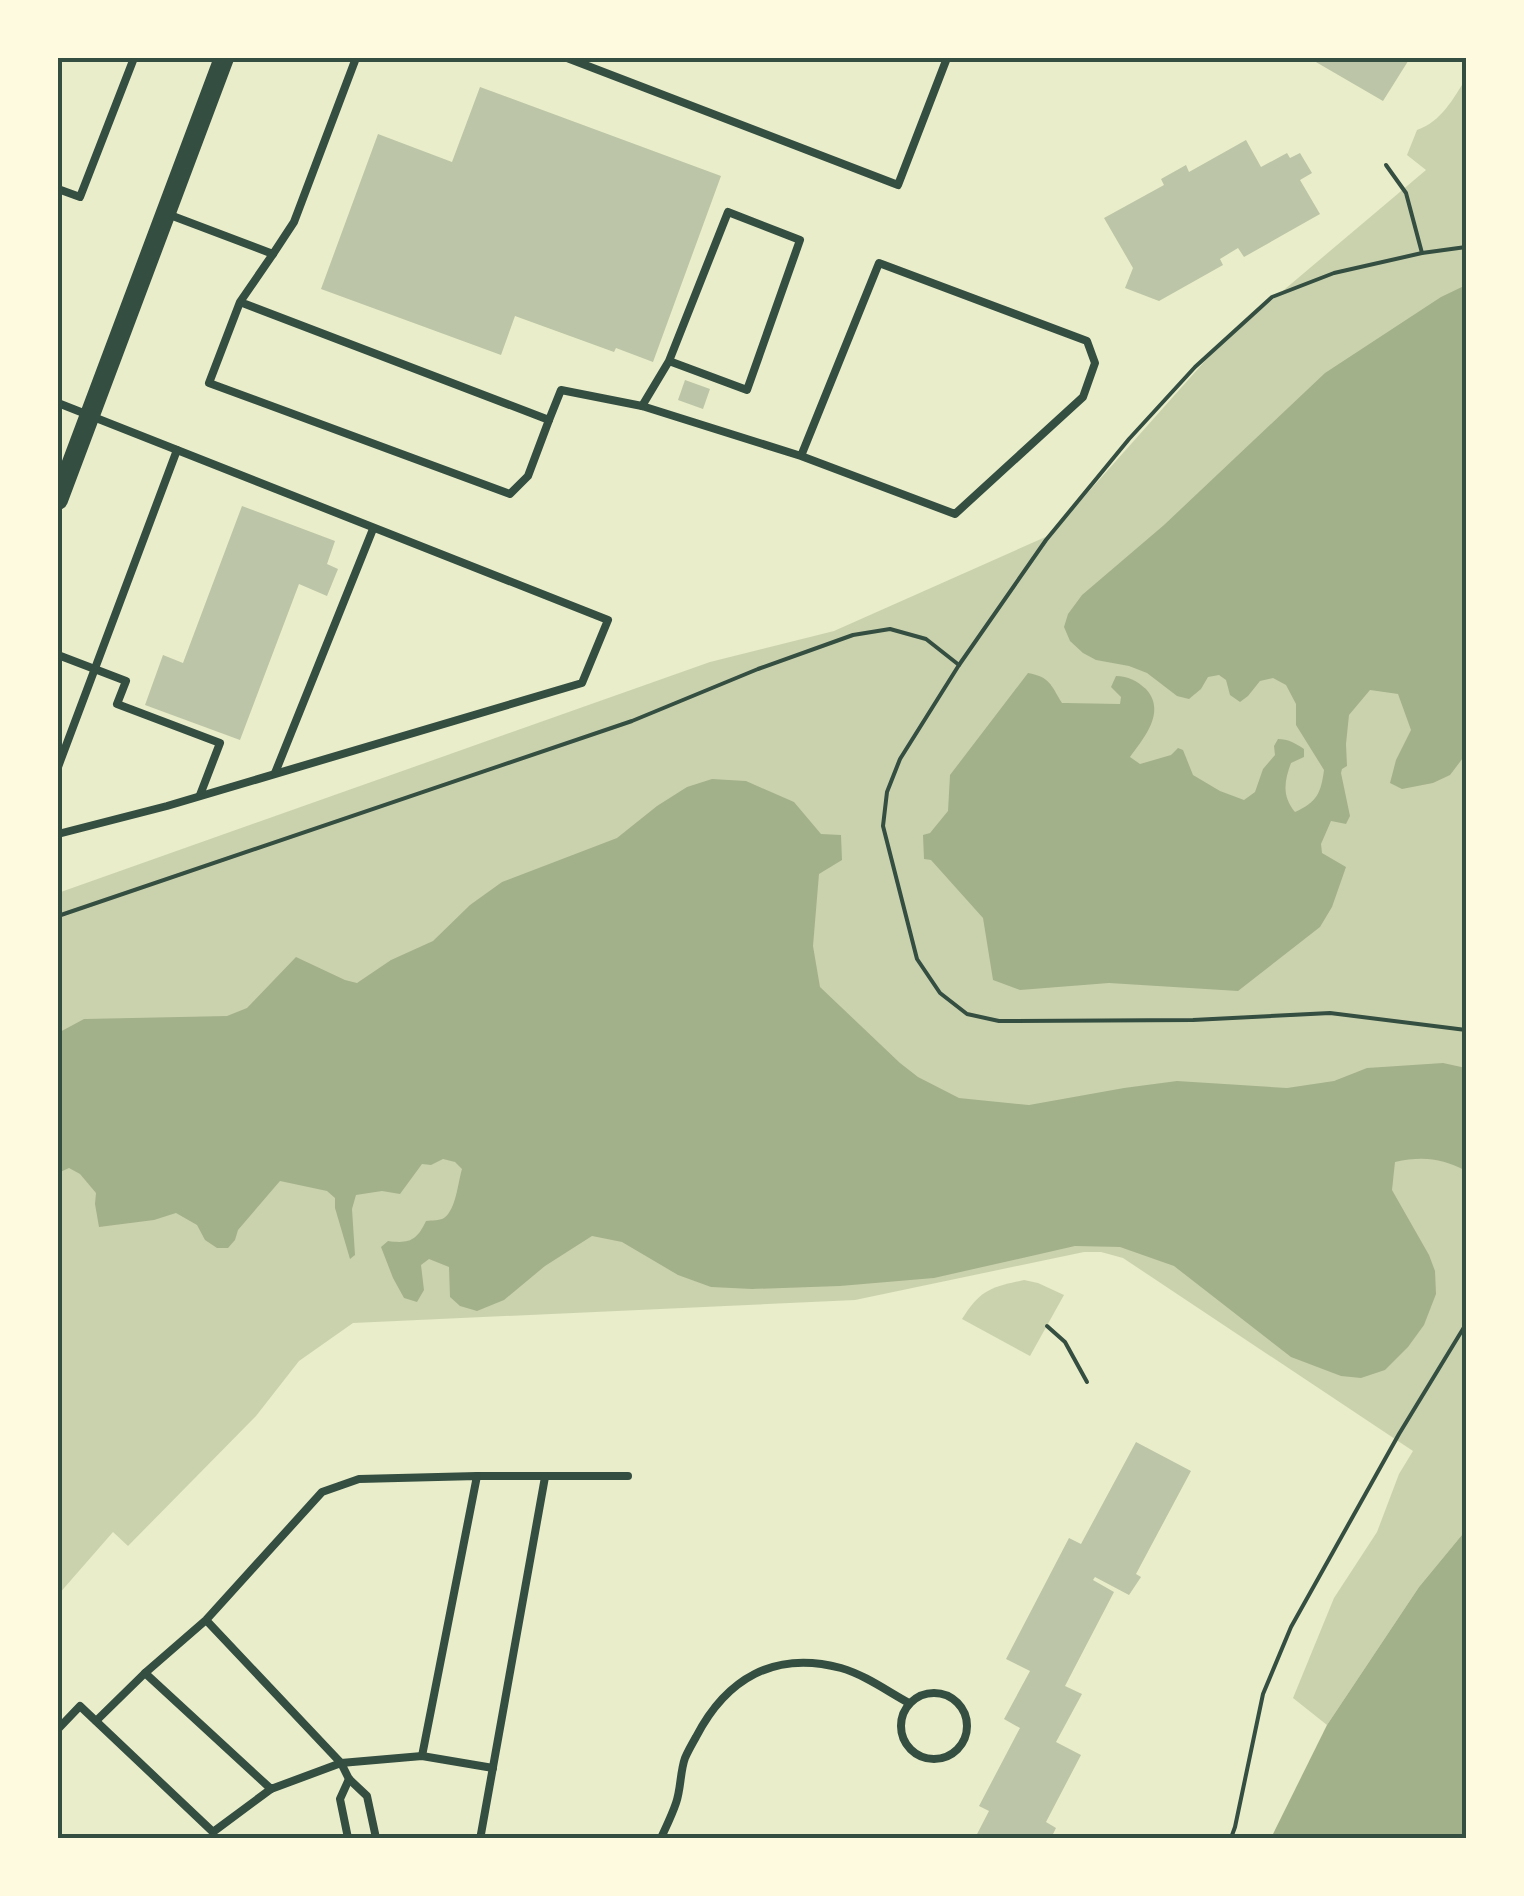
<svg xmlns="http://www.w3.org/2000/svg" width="1524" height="1896" viewBox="0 0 1524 1896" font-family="'Titillium Web',sans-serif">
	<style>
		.green { fill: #cad2ad }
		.water { fill: #a3b18a }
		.building { fill: #bcc5a7 }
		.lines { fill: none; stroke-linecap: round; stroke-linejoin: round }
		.path { stroke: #344e41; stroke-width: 4 }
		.service { stroke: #344e41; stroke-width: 8 }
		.secondary { stroke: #344e41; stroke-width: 20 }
		.neatline { fill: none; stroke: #344e41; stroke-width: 4 }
	</style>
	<rect width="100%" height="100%" fill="#e9edc9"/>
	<g class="green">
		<path d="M1466,78V1530L1419,1587L1327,1725L1293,1698L1334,1598L1377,1532L1399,1474L1413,1451L1123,1258L1101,1252H1084L855,1300L353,1323L299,1361L256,1416L128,1546L113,1532L58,1595V893L710,662L834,631L1050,535L1221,343L1426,170L1407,155L1417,130C1441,122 1454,98 1466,78Z"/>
		<path d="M1024,1280L1038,1283L1064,1295L1030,1356L962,1319C980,1290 991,1287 1024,1280Z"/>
	</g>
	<g class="water">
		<path d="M1466,285V754L1450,775L1433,783L1402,789L1390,783L1396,760L1411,730L1398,694L1370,690L1349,715L1346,744L1347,766L1342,769L1341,773L1350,816L1346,824L1331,821L1321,844L1322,853L1346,867L1332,907L1320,927L1238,991L1109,983L1020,990L993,980L983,918L931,860L924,859L923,835L930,833L948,811L950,775L1028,673C1050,677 1051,685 1062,703H1066L1120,704L1121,697L1111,687L1116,676C1128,676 1137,681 1146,689C1167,712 1143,739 1130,757L1140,764L1171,755L1178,748L1183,750L1193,775L1220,791L1244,800L1255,792L1263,769L1275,755L1274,746L1278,739C1288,739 1295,743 1304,749V757L1291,763C1284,782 1282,796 1295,812C1317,802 1321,793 1324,770L1296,725V704L1286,685L1273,678L1260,681L1248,696L1240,702L1230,695L1226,680L1219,675L1208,677L1201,689L1189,699L1177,696L1147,673L1129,666L1096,660L1083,653L1070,641L1064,627L1068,614L1082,595L1164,525L1325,373L1441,297Z"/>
		<path d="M712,779L746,781L794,802L821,834L841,835L842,860L819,874L813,946L820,987L900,1063L918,1077L959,1098L1029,1105L1124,1088L1177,1081L1287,1088L1334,1081L1367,1068L1443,1063L1466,1068V1171C1442,1158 1422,1156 1395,1162L1392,1190L1429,1255L1435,1271L1436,1294L1424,1325L1408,1347L1385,1370L1361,1378L1341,1376L1291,1357L1174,1266L1120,1247L1075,1246L934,1278L840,1286L752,1289L711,1287L678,1275L622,1242L592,1236L545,1266L504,1300L477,1311L460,1306L450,1297L449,1267L429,1259L421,1265L424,1290L417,1302L404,1298L393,1278L381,1247L388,1241C410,1244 417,1240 426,1221C432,1220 439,1221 444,1218C456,1210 458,1182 462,1169L455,1162L443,1159L431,1165L422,1164L400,1194L382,1191L356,1195L352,1209L355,1255L350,1259L335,1208V1198L327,1191L280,1181L238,1230L235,1240L228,1248H217L205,1240L197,1225L176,1213L154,1220L99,1227L95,1204L96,1193L80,1174L69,1168L58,1173V1033L84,1019L227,1016L247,1008L296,957L345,980L357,983L391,960L433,941L470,905L502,882L617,838L657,806L687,787Z"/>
		<path d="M1466,1530V1838H1271L1327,1725L1419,1587Z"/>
	</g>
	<g class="building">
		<path d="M1309,58H1410L1383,101Z"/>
		<path d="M480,87L721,176L653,362L616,348L614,352L515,316L501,355L321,289L378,134L452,162Z"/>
		<path d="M1246,140L1261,167L1287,153L1290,158L1300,153L1312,173L1300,180L1320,214L1244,257L1238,248L1220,259L1223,265L1159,301L1125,288L1133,268L1104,218L1164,185L1161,179L1186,165L1189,172Z"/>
		<path d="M685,380L710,389L703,409L678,400Z"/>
		<path d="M242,506L335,541L327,564L338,569L327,596L299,584L240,740L145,705L163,655L183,663Z"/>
		<path d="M1136,1442L1191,1471L1136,1574L1141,1577L1129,1595L1095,1577L1093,1580L1114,1592L1065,1686L1082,1694L1056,1742L1081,1755L1046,1822L1056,1828L1051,1838H975L989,1811L979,1806L1020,1728L1004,1719L1030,1671L1006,1659L1069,1538L1081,1544Z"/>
	</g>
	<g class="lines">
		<g class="path">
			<path d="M1386,165L1406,193L1422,253"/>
			<path d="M1466,247L1422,253L1334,273L1272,297L1195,367L1129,439L1046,540L959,665L900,759L887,792L883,826L917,959L940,993L967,1014L999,1021L1193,1020L1330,1013L1466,1030"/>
			<path d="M58,916L632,721L758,669L853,635L890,629L926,639L959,665"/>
			<path d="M1047,1326L1065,1342L1087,1382"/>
			<path d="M1231,1838L1235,1827L1263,1694L1291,1627L1399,1434L1466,1324"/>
		</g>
		<g class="service">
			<path d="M567,58L898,185L947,58"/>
			<path d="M58,189L80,197L134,58"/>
			<path d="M170,215L273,254L294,222L356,58"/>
			<path d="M240,302L549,420L528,476L510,494L209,383L240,302L273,254"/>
			<path d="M58,403L608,620L582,683L167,806L58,834"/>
			<path d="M642,406L669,361L728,212L800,240L747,390L669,361"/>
			<path d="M549,420L561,390L642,406L801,456L879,263L1087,341L1095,363L1083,397L955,514L801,456"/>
			<path d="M58,655L126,681L117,704L220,743L200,795"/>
			<path d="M58,767L177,450"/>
			<path d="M275,773L373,529"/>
			<path d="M477,1476H628"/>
			<path d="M206,1620L341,1763L271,1789L145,1673L206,1620L322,1492L359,1479L477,1476L422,1756"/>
			<circle cx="934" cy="1726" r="33"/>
			<path d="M96,1721L145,1673"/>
			<path d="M58,1729L80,1706L213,1832L271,1789"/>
			<path d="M481,1834L545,1477"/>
			<path d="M348,1838L340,1799L349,1779"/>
			<path d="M376,1838L367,1796L349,1779L341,1763L422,1756L493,1768"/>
			<path d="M661,1838C666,1827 672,1815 676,1803C681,1789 680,1772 685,1758C688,1751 692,1744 696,1737C726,1679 774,1650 841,1668C865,1675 887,1691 909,1703"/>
		</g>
		<path class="secondary" d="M58,500L224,58"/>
	</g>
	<rect width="1524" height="1896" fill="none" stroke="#fefae0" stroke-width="120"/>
	<rect x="60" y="60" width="1404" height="1776" class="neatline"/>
</svg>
